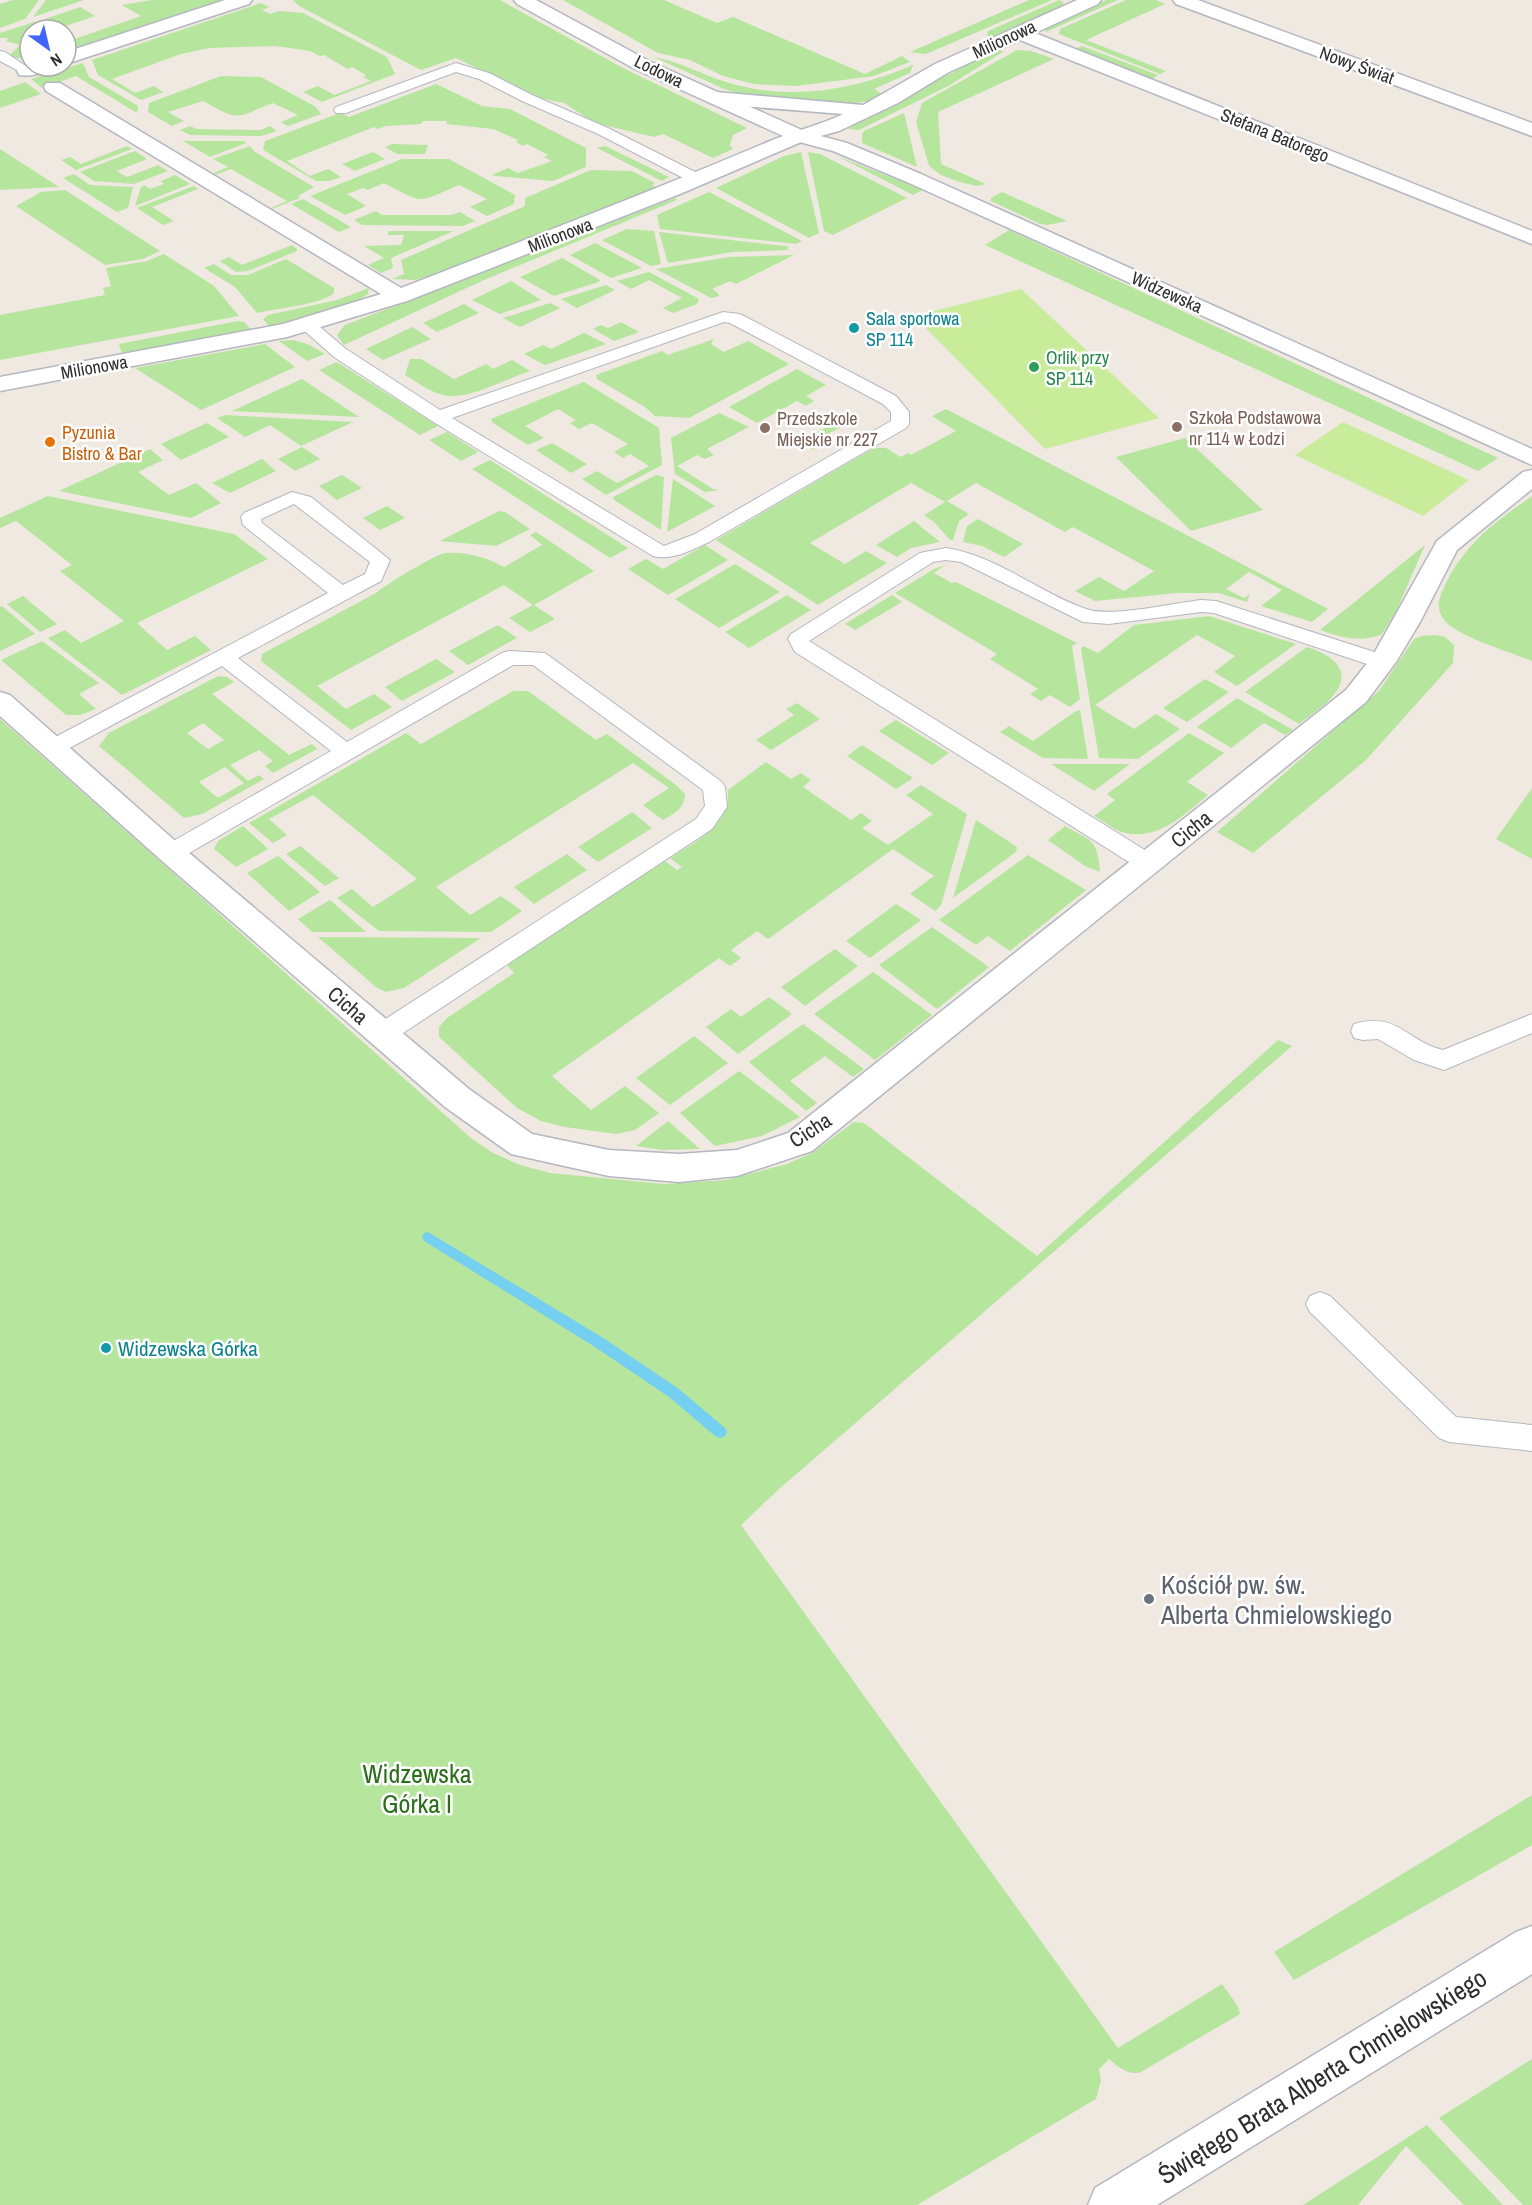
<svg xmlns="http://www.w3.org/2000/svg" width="1532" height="2205" viewBox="0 0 1532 2205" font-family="'Archivo Narrow',sans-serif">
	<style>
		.green { fill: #b6e59e; fill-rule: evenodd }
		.pitch { fill: #c9ec9a }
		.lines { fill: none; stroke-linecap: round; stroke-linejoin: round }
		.stream { fill: #75cff0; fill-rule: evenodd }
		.service-casing { stroke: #b4b7c1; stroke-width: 2 }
		.minor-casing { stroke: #b4b7c1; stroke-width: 3 }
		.tertiary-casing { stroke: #b4b7c1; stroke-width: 3 }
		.service { fill: #fff; fill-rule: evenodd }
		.minor { fill: #fff; fill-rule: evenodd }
		.tertiary { fill: #fff; fill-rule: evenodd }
		.culture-dot { fill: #0f9aa8; stroke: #fff; stroke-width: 2 }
		.leisure-dot { fill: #2e9e5b; stroke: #fff; stroke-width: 2 }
		.education-dot { fill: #8d6e63; stroke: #fff; stroke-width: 2 }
		.food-dot { fill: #e8710a; stroke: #fff; stroke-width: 2 }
		.worship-dot { fill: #6b7280; stroke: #fff; stroke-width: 2 }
		.labels { text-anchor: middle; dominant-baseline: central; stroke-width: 5; stroke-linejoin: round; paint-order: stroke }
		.far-street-label { font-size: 18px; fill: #2e2e2e; stroke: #fff }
		.far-culture-label { font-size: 18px; fill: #0d838f; stroke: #fff; text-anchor: start }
		.far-leisure-label { font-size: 18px; fill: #27864d; stroke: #fff; text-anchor: start }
		.far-education-label { font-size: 18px; fill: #785e54; stroke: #fff; text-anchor: start }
		.far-food-label { font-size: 18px; fill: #c56008; stroke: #fff; text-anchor: start }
		.street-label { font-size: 21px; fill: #2e2e2e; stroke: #fff }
		.culture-label { font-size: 21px; fill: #0d838f; stroke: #fff; text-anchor: start }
		.near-worship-label { font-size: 26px; fill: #5b616d; stroke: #fff; text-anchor: start }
		.near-park-label { font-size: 26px; fill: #2c6e1b; stroke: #fff }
		.near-street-label { font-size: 26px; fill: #2e2e2e; stroke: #fff }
	</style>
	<rect width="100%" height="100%" fill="#efe9e1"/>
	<g class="green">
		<path d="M13,0H39L25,19L0,28V4Z"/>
		<path d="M46,0H84L33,17Z"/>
		<path d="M152,0H228L74,51H66V42L141,16L122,5Z"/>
		<path d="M293,0H500L623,68L747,128L733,135L730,145L733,149L713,158L663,134L654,137L595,123L564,103L539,98L456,58L421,70L299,6Z"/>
		<path d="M563,0H664L717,23L733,17L865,74L902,56L910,62L874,76L796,86L754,84L723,76L690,60L658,53Z"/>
		<path d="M1029,0H1052L926,54L910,52Z"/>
		<path d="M1059,0L1064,3L1062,6L990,38L987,36L988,31Z"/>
		<path d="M1106,0H1118L1046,32L1045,30L1049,26Z"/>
		<path d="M1126,0H1156L1165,4L1086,40L1166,71L1160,74L1059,34L1060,29Z"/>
		<path d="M261,3L269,7L262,10L270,14L279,11L303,13L387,57L395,74L322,102L303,92L318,86L334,95L371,81L363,77L366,75L352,67L348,69L324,55L320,56L310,51L275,46L209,48L181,54L112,79L135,93L154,86L163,92L141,100L98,75L92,60Z"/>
		<path d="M80,7L95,16L60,28L45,19Z"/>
		<path d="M34,22L48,30H30V55C23,57 15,61 10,55L20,45L6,41L8,38H0V33Z"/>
		<path d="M1082,46L1158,75L1152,79L1075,49Z"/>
		<path d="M1000,48L1003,52L948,86L859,130L848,129L858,121Z"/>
		<path d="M1017,50L1031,51L1054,59L938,112L941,164L986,184L977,186L960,182L941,175L929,166L916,122L922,103Z"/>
		<path d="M654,57C681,62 698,73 723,81C787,102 852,91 913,65L910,73L874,89L884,95L874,100L844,105L745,96L722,88Z"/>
		<path d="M83,63L89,77L138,106L137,113L76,76L42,88L31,79Z"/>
		<path d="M221,76L261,77L316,107L321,114L288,126L281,122L298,115L273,103C234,118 241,122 203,101L168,112L184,121L172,126L148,112L149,103Z"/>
		<path d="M25,82L41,94L0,108V91Z"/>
		<path d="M436,84L482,106L510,109L586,148V167L553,181L495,176L492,175L508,168L518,173L552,161L544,157L548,155L527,144L523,146L516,142L518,140L493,129L447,124L446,121H423L421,124L386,126L377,129L374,127L287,161L310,176L328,169L341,177L329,181H316L263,150L265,141L340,113L349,117Z"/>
		<path d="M904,113L917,167L862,143V134L864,131Z"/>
		<path d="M190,126L197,129L261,130L270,126L277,131L261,136L190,135L180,130Z"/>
		<path d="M183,141H243L246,143L210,157Z"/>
		<path d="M392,144L428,145L425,154H397L385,147Z"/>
		<path d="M127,146L132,149L76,170L61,160L70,157L81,164Z"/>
		<path d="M250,146L255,152L314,187L298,196L300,198L272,209L271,208L287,201L231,169L215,175L212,174L228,167L213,159Z"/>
		<path d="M605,146L669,177L662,181L597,148Z"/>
		<path d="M0,149L59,187L0,190Z"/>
		<path d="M135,151L147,159L117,171L127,177L158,165L168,171L134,184L94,181L80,172Z"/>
		<path d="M373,152L385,159L355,171L342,164Z"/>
		<path d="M801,152L819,233L809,238L716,188L784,156Z"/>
		<path d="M808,152L820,154L907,198L833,235L824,231Z"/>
		<path d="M837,156L923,190L913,195Z"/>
		<path d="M402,159H449L515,195L514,204L487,216L470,207L487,199L459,185C416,203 426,205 384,183L368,190L363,188L347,194L366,206L345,215L310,196Z"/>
		<path d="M591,170L632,171L655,183L652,185L657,188L444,271L416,280L392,279L404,274L401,260L525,206V198Z"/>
		<path d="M74,174L90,185L133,187L128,208L117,212L63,178Z"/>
		<path d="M175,175L190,184L135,206L141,187L144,185L150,189L164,184L161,181Z"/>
		<path d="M194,186L198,189L152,207L174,221L163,225L137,208Z"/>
		<path d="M65,190L160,251L143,259L105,265L16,206L41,192Z"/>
		<path d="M709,192L802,241L796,244L660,229L657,215Z"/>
		<path d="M1002,192L1067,221L1047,225L1040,224L991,201V198Z"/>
		<path d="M675,198L677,200L484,280L344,345L337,335L345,325Z"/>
		<path d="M303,199L351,227L339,232L291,204Z"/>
		<path d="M376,211L382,215H451L460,212L475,221L463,226L362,225L354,220Z"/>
		<path d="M627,229L654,231L661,264L651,266L602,240Z"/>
		<path d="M1009,230L1474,447L1498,458L1478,471L985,245Z"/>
		<path d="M389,231H454L391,258L393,268L381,273L368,265L384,258L364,246L401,245L404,235H387Z"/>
		<path d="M659,232L785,246L789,247L787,249L789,250L733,252L668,263Z"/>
		<path d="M595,243L642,268L611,278L570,255Z"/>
		<path d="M292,245L297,249V251L248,271L236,272L220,261L229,257L242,265Z"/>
		<path d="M164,254L214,286L239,316L0,360V315L105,295L103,288L111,286L106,268L147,261Z"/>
		<path d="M794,255L736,284L730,281L712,289L718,293L719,296L711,298L656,269L729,257Z"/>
		<path d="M562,258L600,280L599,282L554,296L520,277Z"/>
		<path d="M286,259L334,288V293C324,304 274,309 257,313L235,287L204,268L214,264L231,275H248Z"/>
		<path d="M649,272L699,299L697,304L673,313L663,308L682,298L649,280L631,289L617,281Z"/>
		<path d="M511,281L541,300L500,314L472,300Z"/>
		<path d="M606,285L615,290L577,308L561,299Z"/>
		<path d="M369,288L368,294C349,309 294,320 269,326L263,319L268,315L337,300Z"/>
		<path d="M550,303L560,308L520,327L503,318Z"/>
		<path d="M464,304L479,313L437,332L423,323Z"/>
		<path d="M238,321L244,322L250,329L122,354L119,344Z"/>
		<path d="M621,322L639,332L614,341L593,329L601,325L608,328Z"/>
		<path d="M412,327L431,339L383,360L366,349Z"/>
		<path d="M584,333L606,344L545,365L524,354L543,345L551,349Z"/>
		<path d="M714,339L711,344L724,352L748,341L789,364L689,418L655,416L645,407L597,379L596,375L662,351L668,355Z"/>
		<path d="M294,340L310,345L325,354L307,361L279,341Z"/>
		<path d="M265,344L295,367L201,410L135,368Z"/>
		<path d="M410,359H421L454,379L486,364L493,369L512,360L530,371C509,378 469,399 448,396C432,394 419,383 405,375Z"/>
		<path d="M337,362L438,426L420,435L319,370Z"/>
		<path d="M797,369L826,385L806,396L814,401L806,406L797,401L757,423L729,407Z"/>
		<path d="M302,379L359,417L232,411Z"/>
		<path d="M584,382L659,428L662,465L606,495L582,479L597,471L617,483L649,466L630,454L623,458L614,452L628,444L592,423L579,429L570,423L576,420L558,409L525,426L544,438L528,445L493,423L491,419Z"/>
		<path d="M946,409L1328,609L1312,622L1261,606L1282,590L1249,572L1226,589L1244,598L1250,594L1247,602L1219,593H1177L1095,601L1075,591L1099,577L1124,591L1154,571L1073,527L1065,532L976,483L947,501L969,514L959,521L953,540H950L934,522L924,515L945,502L911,483L810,543L845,564L866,551L887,563L818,605L716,540L874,448H886L901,457L908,453L911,455L956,431L932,416Z"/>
		<path d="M719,413L749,427L707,449L714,455L705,459L697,455L677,466L713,489L719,490L705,492L675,474L671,438Z"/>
		<path d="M225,415L353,422L301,446L270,425L245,437L217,418Z"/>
		<path d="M207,423L229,437L181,460L161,444Z"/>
		<path d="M834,423L841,427L818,439L825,444L814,450L806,446L802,448L795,444Z"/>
		<path d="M447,432L478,452L461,461L429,440Z"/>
		<path d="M1185,438L1263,510L1191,531L1116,457Z"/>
		<path d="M552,443L587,464L571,473L536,450Z"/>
		<path d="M302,447L320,459L295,471L278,459Z"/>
		<path d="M150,449L163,460L138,472L169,495L196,483L221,503L191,518L59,491Z"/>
		<path d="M262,459L276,471L230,493L212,483Z"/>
		<path d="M490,460L628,548L610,558L472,469Z"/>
		<path d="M342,475L362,488L337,500L319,486Z"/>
		<path d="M656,475L664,477L661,530L614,500L613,497Z"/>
		<path d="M673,479L715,506L667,532Z"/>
		<path d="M48,496L234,534L268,559L137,623L167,650L195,636L211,650L122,695L48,638L65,630L81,643L124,621L60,571L72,565L16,521L0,528V518Z"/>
		<path d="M1532,496V661C1510,652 1459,637 1445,621C1434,608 1440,596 1446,583C1465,544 1497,520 1532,496Z"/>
		<path d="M387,506L405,518L380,530L363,518Z"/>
		<path d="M499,511L505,512L530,529L496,546L440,541Z"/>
		<path d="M978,519L1023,544L1004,557L982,546L963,542L967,526Z"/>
		<path d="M914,521L940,542L911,548L897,557L876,545Z"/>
		<path d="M536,532L594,571L534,605L555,619L530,632L509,618L533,605L504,585L317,686L346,709L374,694L392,707L351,730L261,661L262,654L376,593C385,585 434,555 445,553C463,551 490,558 504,567L542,545L530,535Z"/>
		<path d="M705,545L728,560L668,595L628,569L646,559L663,569Z"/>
		<path d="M1425,545L1395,614L1381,635C1357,642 1343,638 1320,630Z"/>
		<path d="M735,564L780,592L719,628L675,599Z"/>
		<path d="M945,565L934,573L952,583L956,582L1077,643L1072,646L1080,699L1070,707L1050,695L1041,701L1030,694L1038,689L990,659L997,654L895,593L934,569Z"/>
		<path d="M787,595L811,610L749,648L725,632Z"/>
		<path d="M892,595L902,602L855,630L845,624Z"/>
		<path d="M23,596L57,624L40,632L7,604Z"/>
		<path d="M2,606L35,634L0,651V607Z"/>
		<path d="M1209,616L1296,644L1237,686L1214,672L1235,656L1197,635L1095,705L1134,729L1156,714L1180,729L1138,759L1099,758L1081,649L1083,646L1098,653L1134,625Z"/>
		<path d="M498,625L517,638L468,665L449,651Z"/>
		<path d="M1436,635L1445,637L1454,645L1453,663L1366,760L1253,853L1217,832L1379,691L1414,639L1421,636Z"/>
		<path d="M42,641L99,683L79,694L96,709L80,715H66L1,660Z"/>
		<path d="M1307,647C1330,654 1356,670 1332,697C1323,707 1310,715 1299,724L1245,692Z"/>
		<path d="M436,659L455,672L402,701L385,687Z"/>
		<path d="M218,676L227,677L234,682L212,694L289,755L312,744L317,749L273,773L265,766L273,761L259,750L230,765L248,781L259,775L264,779L202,814L184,818L99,746L109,733ZM203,723L224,740L208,749L187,733ZM225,767L244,783L218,798L199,782Z"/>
		<path d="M1205,679L1229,692L1187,722L1163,708Z"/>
		<path d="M513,691H528L596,740L607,734L676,785L685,794C684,809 676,812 663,820L643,805L669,788L633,763L436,887L470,915L501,896L522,911L491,932L379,931L337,898L352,889L373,907L417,879L313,795L269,819L287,835L273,843L249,823L406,733L421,744Z"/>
		<path d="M1237,698L1293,730L1285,735L1264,723L1231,748L1197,727Z"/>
		<path d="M797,703L820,719L771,750L756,740L794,715L786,709Z"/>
		<path d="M1080,710L1088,759L1043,758L1000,732L1009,726L1033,741L1076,711Z"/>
		<path d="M0,719L471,1138L493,1153L520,1165L550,1173L664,1184L726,1180L787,1164L812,1153L854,1122L864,1123L1037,1256L1278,1040L1292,1046L779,1489L741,1525L1118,2048L1222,1984L1237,2005L1240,2014L1139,2073C1126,2074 1118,2067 1109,2059L1099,2069L1101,2080L1096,2099L917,2205H0Z"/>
		<path d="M896,720L949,753L932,765L879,731Z"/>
		<path d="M1189,733L1224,753L1187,782L1208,795C1184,815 1157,842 1122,832C1113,829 1103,821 1094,816L1115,800L1107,794Z"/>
		<path d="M862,745L913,778L896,789L847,756Z"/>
		<path d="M766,762L791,779L801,773L811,780L803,787L851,820L861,813L872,821L862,828L888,845L933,814L906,795L921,785L967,814L941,905L935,911L910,894L934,876L893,849L768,939L757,931L731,950L741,958L730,966L719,958L552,1076L591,1110L625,1086L659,1113L635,1130L616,1134L565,1127L541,1121L517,1108L439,1037V1027L447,1018L514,973L507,965L665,861L677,870L682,867L670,858C696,842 731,824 728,790Z"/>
		<path d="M1051,764H1130L1094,791Z"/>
		<path d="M1532,788V859L1496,839Z"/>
		<path d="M632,812L652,828L598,862L578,847Z"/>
		<path d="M976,820L1017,847L1016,852L953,898Z"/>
		<path d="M243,826L268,849L236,867L214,849L218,841Z"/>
		<path d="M1065,826C1091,841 1098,839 1100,872L1085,866L1048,840Z"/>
		<path d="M300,846L339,878L325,886L286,854Z"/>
		<path d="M567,854L587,870L534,904L514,887Z"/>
		<path d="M1028,855L1086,890L1010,951L988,936L976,945L939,920Z"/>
		<path d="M278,856L320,892L289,911L247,873Z"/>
		<path d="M330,900L366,932H312L298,919Z"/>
		<path d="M896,904L921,920L870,958L846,941Z"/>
		<path d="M932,927L989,967L937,1009L879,965Z"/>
		<path d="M318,937L481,938L404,988L386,992L376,987Z"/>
		<path d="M835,949L858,966L805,1006L781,987Z"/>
		<path d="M873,972L932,1015L875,1060L814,1014Z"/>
		<path d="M769,997L792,1014L738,1054L706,1027L731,1009L741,1017Z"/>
		<path d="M803,1024L864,1069L853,1077L825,1056L790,1081L817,1103L806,1111L749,1062Z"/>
		<path d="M694,1036L728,1063L670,1105L636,1078Z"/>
		<path d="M739,1071L800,1117L762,1136L715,1146L680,1113Z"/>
		<path d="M668,1121L700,1149L663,1150L636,1146Z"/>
		<path d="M1532,1795V1845L1294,1980L1274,1952Z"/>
		<path d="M1532,2059V2205H1523L1439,2118Z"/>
		<path d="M1427,2125L1503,2205H1464L1406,2146L1358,2205H1303Z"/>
	</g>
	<g class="pitch">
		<path d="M1021,289L1159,418L1045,449L914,316Z"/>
		<path d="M1343,422L1469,480L1423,516L1295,455Z"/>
	</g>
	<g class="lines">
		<path class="stream" d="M428,1232L605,1339L679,1389L725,1428L727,1432L725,1436L720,1438L715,1436L669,1397L595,1347L424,1241L422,1237L424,1233Z"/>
		<defs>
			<g id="service">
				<path d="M0,51L5,52L33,71L26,75L0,61Z"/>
				<path d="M456,63L489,73L532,95L608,128L705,177L707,180L705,183H693L598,134L522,101L479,79L456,72L346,113H336L334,110L336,107Z"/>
				<path d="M723,312L740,314L896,396L909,412V424L906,428L709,542C691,550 673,561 653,556L432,421L334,357L298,325L301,321H313L346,349L440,410ZM724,322L730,323L883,404L891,412V421L695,534L664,546L452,418Z"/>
				<path d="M292,492L311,497L390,560L381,581L238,658L347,742L502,653L509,651L545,653L722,782L725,787L727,807L712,829L391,1041L382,1043L373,1041L370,1034L373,1027L696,819L705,806L703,790L533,665H513L179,859L171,861L163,859L160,853L163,847L331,751L222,666L62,752L54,754L46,752L43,747L46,742L328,593L243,525L241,517L244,513ZM294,504L370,562L365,574L343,585L262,523L261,519Z"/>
				<path d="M946,548C998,556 1037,592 1086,609C1110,618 1174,603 1201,600L1216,601L1390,657L1393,662L1390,667L1383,669L1376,667L1214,613L1201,612L1109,624L1083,622L961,562L946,560L933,562L809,641L1156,857L1159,863L1156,869L1148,871L1140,869L795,652L788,639L791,634L920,553Z"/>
				<path d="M1532,1014V1033L1444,1070L1414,1060L1378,1039L1363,1040L1354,1038L1351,1031L1354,1024C1398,1011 1407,1042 1443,1050Z"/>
				<path d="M1320,1292L1330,1296L1456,1417L1532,1425V1451L1449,1442L1439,1438L1310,1312L1306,1304L1310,1296Z"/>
			</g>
			<g id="minor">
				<path d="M225,0H252L249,4L66,64V52Z"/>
				<path d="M1077,0H1101L1098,4L1035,33L1532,231V244L1020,40L949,72L898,103L839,131L806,140L680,194L407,301L287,337L0,391V377L283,324L381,294L46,91L44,87L46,83H60L401,288C524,240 648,193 770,141C794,131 820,125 843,114L716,104L709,102L706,98L709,94L716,92L863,105L935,64Z"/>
				<path d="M1173,0H1198L1532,123V136L1176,4Z"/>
				<path d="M30,64V66H51C45,74 29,77 19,75L17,71L19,67Z"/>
				<path d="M1532,470V489L1457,550L1420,622L1396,662L1366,702L812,1151L737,1176L679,1182L609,1176L511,1154L445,1107L161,860L0,716V692L10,695L181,846L469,1089L532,1134L609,1150L679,1154L737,1150L788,1133L1346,690L1372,657L1437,541L1523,472Z"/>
				<path d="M1532,1926V1974L1157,2205H1088L1095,2188L1516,1932Z"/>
			</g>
			<path id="tertiary" d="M514,0H536L649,61L806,132L847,143L921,174L1532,449V465L907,182L833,151L792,140L635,69L517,4Z"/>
		</defs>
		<use href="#service" class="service-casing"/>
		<use href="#minor" class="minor-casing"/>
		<use href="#tertiary" class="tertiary-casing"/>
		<use href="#service" class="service"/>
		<use href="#minor" class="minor"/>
		<use href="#tertiary" class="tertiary"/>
	</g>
	<g class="culture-dot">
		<circle cx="854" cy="328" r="6"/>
		<circle cx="106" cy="1348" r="6"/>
	</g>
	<circle class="leisure-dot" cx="1034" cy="367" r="6"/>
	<g class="education-dot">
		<circle cx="1177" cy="427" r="6"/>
		<circle cx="765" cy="428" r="6"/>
	</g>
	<circle class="food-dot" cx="50" cy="442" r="6"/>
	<circle class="worship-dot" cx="1149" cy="1599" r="6"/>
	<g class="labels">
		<g class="far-street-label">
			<text transform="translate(1004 39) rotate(-25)">Milionowa</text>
			<text transform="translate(1357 65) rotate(20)">Nowy Świat</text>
			<text transform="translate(659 71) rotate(26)">Lodowa</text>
			<text transform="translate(1275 135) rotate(22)">Stefana Batorego</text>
			<text transform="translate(560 235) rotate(-21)">Milionowa</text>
			<text transform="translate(1167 292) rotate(24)">Widzewska</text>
			<text transform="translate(94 367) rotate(-10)">Milionowa</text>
		</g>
		<g class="far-culture-label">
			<text x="866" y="318">Sala sportowa<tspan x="866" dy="21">SP 114</tspan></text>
		</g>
		<g class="far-leisure-label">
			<text x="1046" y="357">Orlik przy<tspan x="1046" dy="21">SP 114</tspan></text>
		</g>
		<g class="far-education-label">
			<text x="1189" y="417">Szkoła Podstawowa<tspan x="1189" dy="21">nr 114 w Łodzi</tspan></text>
			<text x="777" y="418">Przedszkole<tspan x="777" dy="21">Miejskie nr 227</tspan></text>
		</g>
		<g class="far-food-label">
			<text x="62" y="432">Pyzunia<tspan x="62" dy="21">Bistro &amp; Bar</tspan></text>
		</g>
		<g class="street-label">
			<text transform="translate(1191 829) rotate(-39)">Cicha</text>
			<text transform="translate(348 1005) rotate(41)">Cicha</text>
			<text transform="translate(810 1130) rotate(-33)">Cicha</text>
		</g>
		<g class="culture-label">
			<text x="118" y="1348">Widzewska Górka</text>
		</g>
		<g class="near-worship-label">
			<text x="1161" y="1584">Kościół pw. św.<tspan x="1161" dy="30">Alberta Chmielowskiego</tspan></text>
		</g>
		<g class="near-park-label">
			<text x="417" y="1773">Widzewska<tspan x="417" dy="30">Górka I</tspan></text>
		</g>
		<g class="near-street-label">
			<text transform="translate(1322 2076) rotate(-32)">Świętego Brata Alberta Chmielowskiego</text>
		</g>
	</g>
	<g transform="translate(48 48) rotate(146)"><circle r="28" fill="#ffffff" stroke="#ababab" stroke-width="1.5"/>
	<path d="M0-4.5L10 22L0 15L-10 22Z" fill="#4264fb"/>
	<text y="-9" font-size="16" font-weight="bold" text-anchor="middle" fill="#2e2e2e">N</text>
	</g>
</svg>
